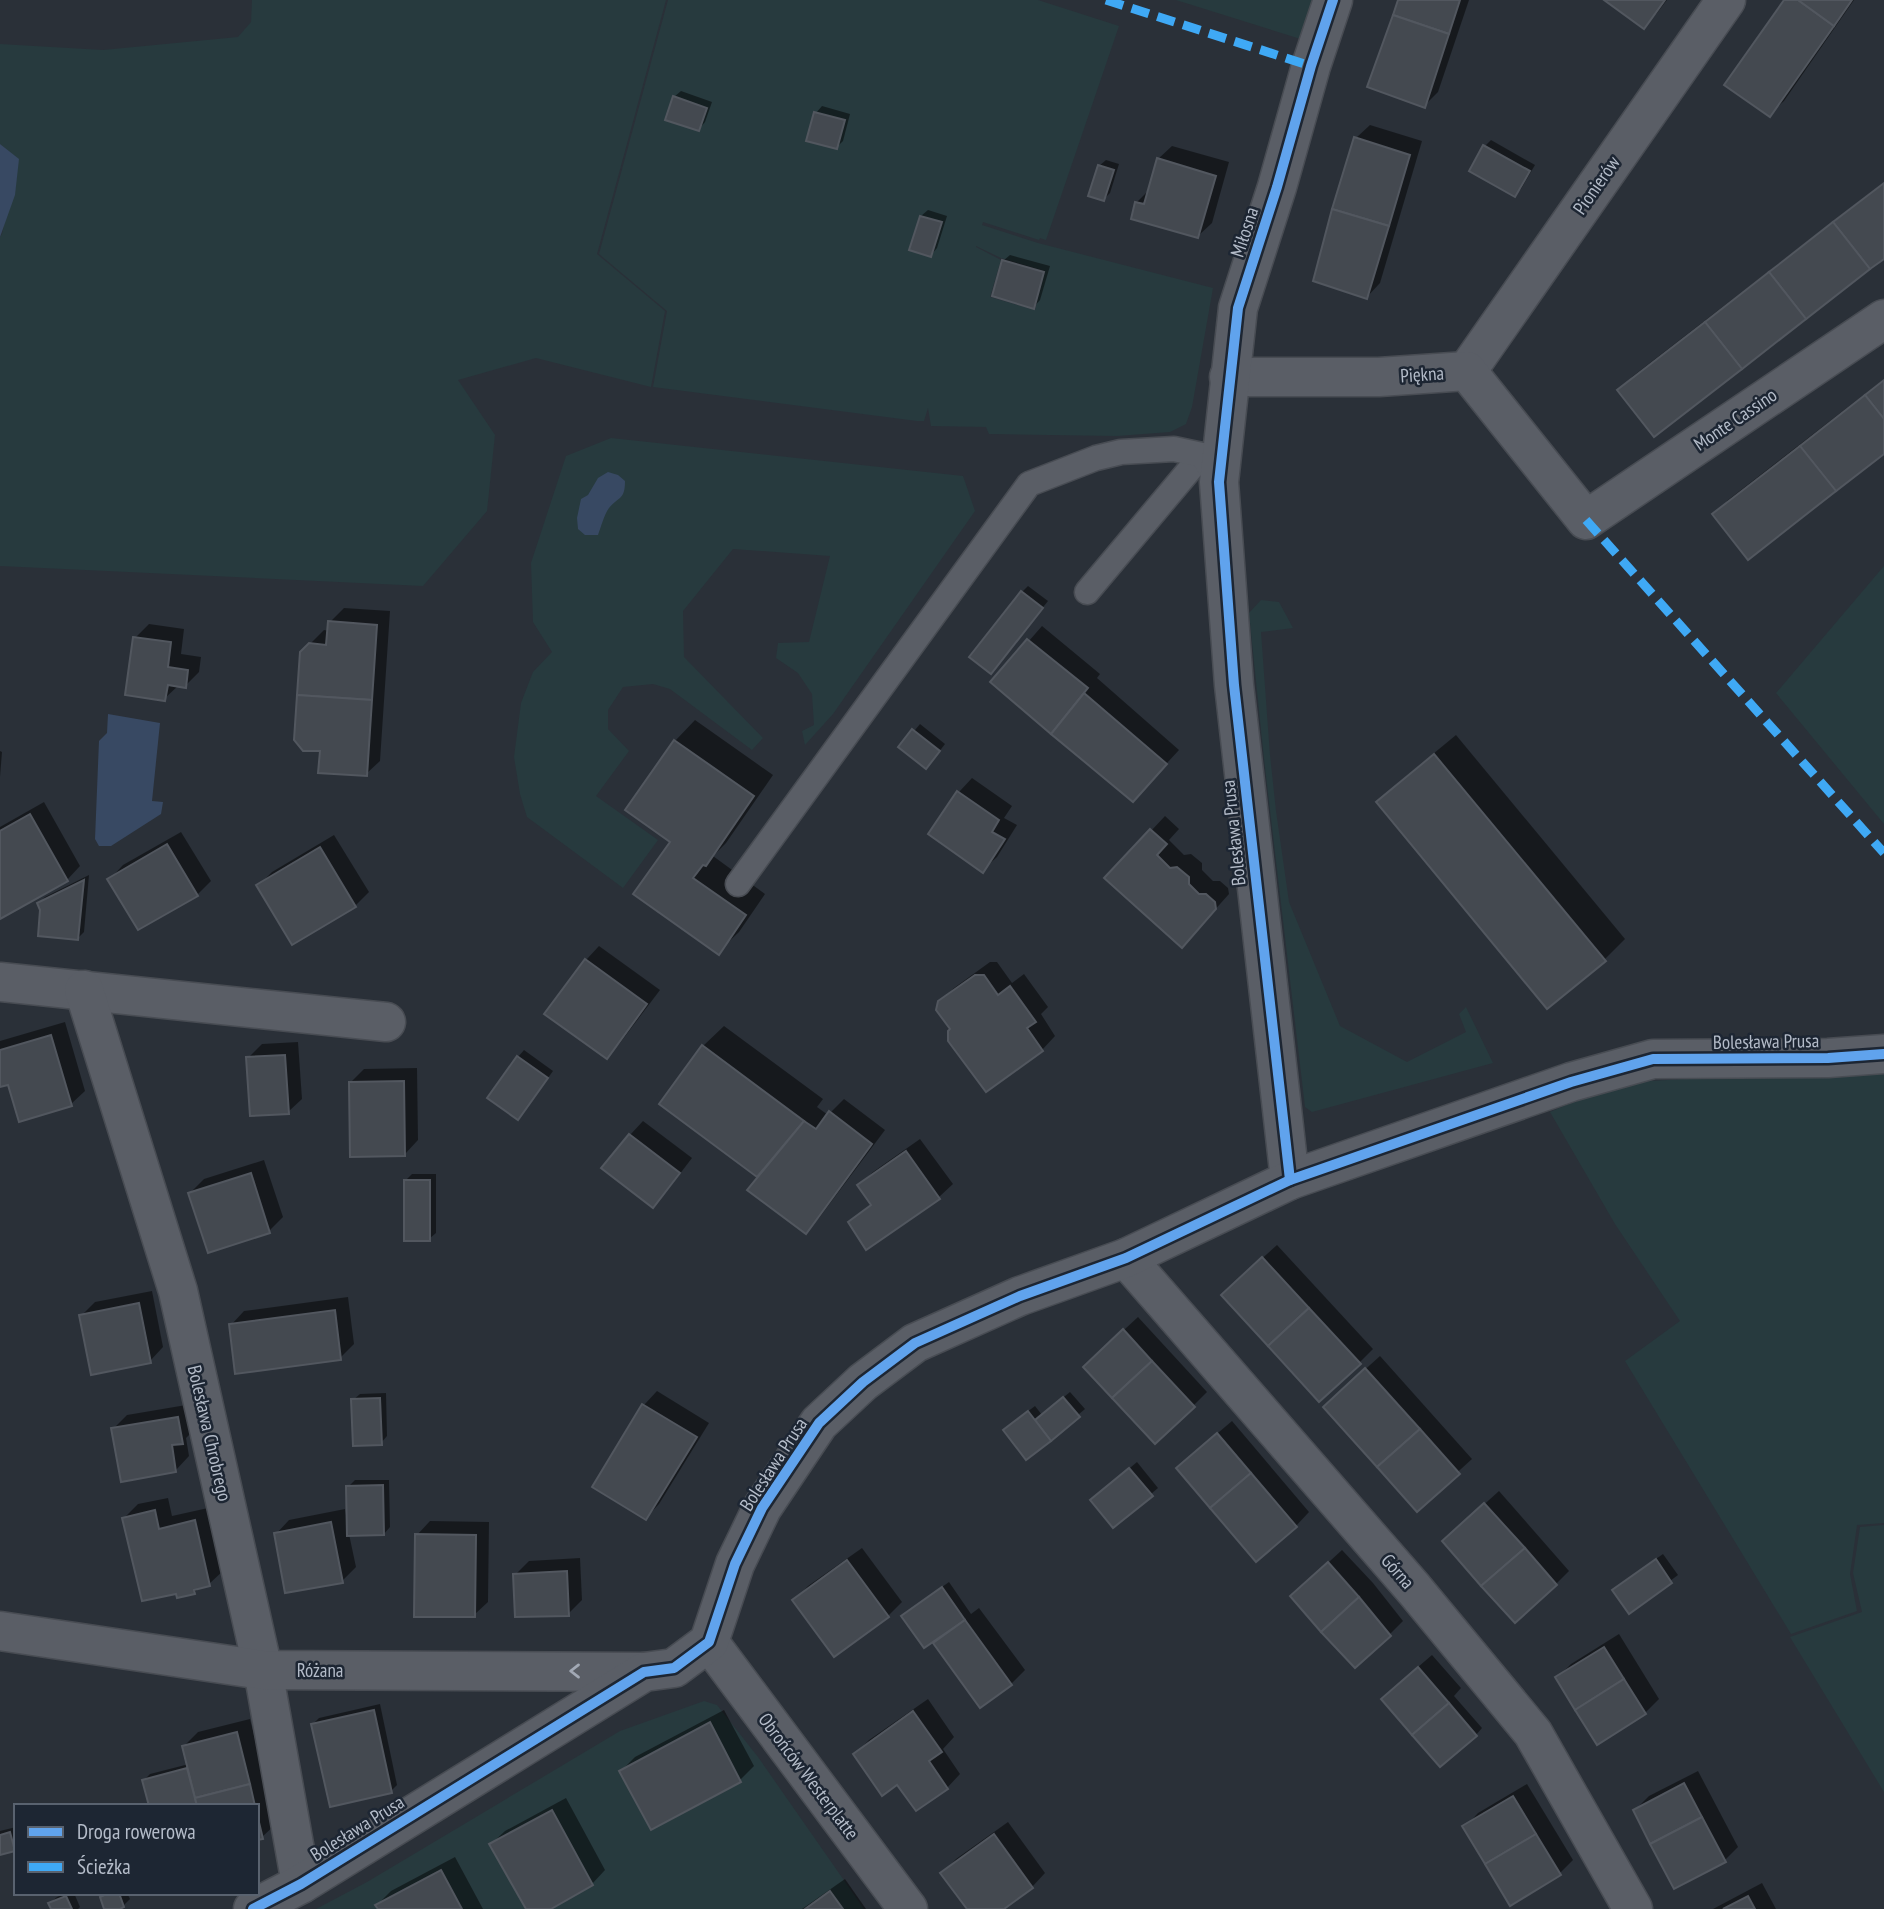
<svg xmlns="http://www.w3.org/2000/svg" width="1884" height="1909" viewBox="0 0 1884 1909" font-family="'PT Sans Narrow',sans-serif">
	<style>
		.green { fill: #273a3e; fill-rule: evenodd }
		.water { fill: #384963 }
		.shadow { fill: #0007 }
		.building { fill: #444950; stroke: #52575f; stroke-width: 2 }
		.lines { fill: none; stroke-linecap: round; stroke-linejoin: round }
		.lane-casing { stroke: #484c53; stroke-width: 27 }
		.street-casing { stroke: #484c53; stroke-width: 41 }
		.lane { stroke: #5a5e66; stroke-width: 24 }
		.street { stroke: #5a5e66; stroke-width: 38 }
		.quiet { stroke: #3fa9f5; stroke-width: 9; stroke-dasharray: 18 9; stroke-linecap: butt }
		.cycleway-casing { stroke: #1d2633; stroke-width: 15 }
		.cycleway { stroke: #60a3ed; stroke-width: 10 }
		.oneway { stroke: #a2a9b5 }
		.labels { text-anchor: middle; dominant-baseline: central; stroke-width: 5; stroke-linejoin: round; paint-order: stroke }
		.street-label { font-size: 19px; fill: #b4bcc9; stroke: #1d2633 }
	</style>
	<rect width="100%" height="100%" fill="#2a3038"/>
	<g class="green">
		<path d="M252,0H666L597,254L665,311L651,387L536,358L458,380L495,435L487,511L423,586L0,566V237L2,234L18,159L0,144V44L103,50L238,37L251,22Z"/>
		<path d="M668,0H1038L1119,26L1046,240L1040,238L1039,240L983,222L982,225L1038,243L1213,288L1192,407L1186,424L1170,432L1117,436L989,434L986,427L931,426L928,408L924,421H917L653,387L667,311L599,254ZM976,246L1001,258L1045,271L1035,310L990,297L1001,260L976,247Z"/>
		<path d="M1176,0H1322L1307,41Z"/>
		<path d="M611,438L963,476L975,511L833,714L805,745L802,731L814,725L812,694L798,673L776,658L778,643L809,642L830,556L733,549L683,611L684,657L763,738L752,750L670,689L653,684L623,687L608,710V729L629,751L596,796L658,840L623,888L527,817L520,794L514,757L521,703L533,672L552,652L533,622L531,563L566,456Z"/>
		<path d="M1884,566V824L1776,693Z"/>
		<path d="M1261,600L1279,602L1293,628L1261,632L1270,755L1276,811L1289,902L1340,1026L1407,1062L1466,1032L1459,1014L1466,1007L1493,1063L1312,1112L1305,1107L1264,759L1249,613Z"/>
		<path d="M1884,1074V1523L1857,1525L1850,1574L1857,1611L1791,1634L1625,1361L1680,1321L1615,1224L1550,1112L1584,1097L1634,1082L1700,1078H1799Z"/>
		<path d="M1884,1525V1792L1790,1637L1862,1612L1853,1573L1860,1527Z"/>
		<path d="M704,1701L717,1705L758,1757L864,1909H316L367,1882L620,1731Z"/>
	</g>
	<g class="water">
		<path d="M0,144L19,159L15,195L0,237Z"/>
		<path d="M608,472L618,475L625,481C625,500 619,496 609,508C604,515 601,527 598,535H585L578,529L577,518L581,499L588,495L598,478Z"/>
		<path d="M108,714L160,723L152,801L163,802L161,814L111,846H99L95,839L99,741L107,733Z"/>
	</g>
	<g class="shadow">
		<path d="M1399,0H1469L1438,92L1424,106Z"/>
		<path d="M1607,0H1667L1657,13L1643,27Z"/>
		<path d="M1786,0H1854L1784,101L1770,114Z"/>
		<path d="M681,91L712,102L705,122L699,129L674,97Z"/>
		<path d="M822,106L850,114L843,141L836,148L816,113Z"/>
		<path d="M1370,125L1422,141L1380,283L1367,297L1356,138Z"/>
		<path d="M1491,140L1535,165L1521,189L1515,195L1485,146Z"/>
		<path d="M1172,146L1229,162L1212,223L1198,236L1137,202L1150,189L1158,159Z"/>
		<path d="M1106,160L1119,164L1110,193L1104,199L1099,166Z"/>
		<path d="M1884,182V256L1620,390L1633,376Z"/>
		<path d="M928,210L947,216L937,248L931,255L921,216Z"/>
		<path d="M1010,255L1050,266L1040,300L1034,307L1003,261Z"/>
		<path d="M1884,379V453L1715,514L1728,500Z"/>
		<path d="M1028,586L1048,601L997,665L1022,592Z"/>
		<path d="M344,608L390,611L380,761L366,774L322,750L302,652L324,630L329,631L330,622Z"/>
		<path d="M149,624L184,629L181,654L201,657L199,672L185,686L179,685L164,699L135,638Z"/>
		<path d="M1042,626L1100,674L1097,678L1179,750L1133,800L993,682Z"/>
		<path d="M695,720L773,775L726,843L713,856L765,894L739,932L718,952L672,841L675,741Z"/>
		<path d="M920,724L945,744L932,761L901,747Z"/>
		<path d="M1456,735L1625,939L1604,960L1379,802L1399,782Z"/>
		<path d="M0,751L2,752L0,777Z"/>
		<path d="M972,778L1012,806L1004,818L1017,825L997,857L983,870L931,834L959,792Z"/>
		<path d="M44,802L80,866L67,880L0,917V827Z"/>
		<path d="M1165,816L1179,829L1169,840L1184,855L1191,854L1202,863V870L1213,881H1220L1228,888L1229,894L1195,932L1107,878Z"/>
		<path d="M181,832L211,881L197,895L110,879L123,865Z"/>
		<path d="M334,835L369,892L355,906L258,886L272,872Z"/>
		<path d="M89,875L84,932L77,939L39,903L45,897Z"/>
		<path d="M599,946L660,990L620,1043L607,1057L586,960Z"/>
		<path d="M990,962H997L1012,983L1024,974L1048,1007L1041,1014L1055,1036L1042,1050L953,1029L939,1002L954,988Z"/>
		<path d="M65,1022L85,1091L71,1104L9,1083L0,1085V1041Z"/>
		<path d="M724,1026L823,1099L817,1107L828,1115L844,1099L885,1130L819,1218L806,1231L764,1168L703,1046Z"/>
		<path d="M298,1042L302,1099L288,1112L248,1058L262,1044Z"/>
		<path d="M524,1050L553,1071L524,1111L518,1057Z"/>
		<path d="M417,1068L418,1140L405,1154L350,1083L364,1069Z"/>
		<path d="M643,1121L692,1158L666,1192L652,1206L630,1135Z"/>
		<path d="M920,1139L953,1184L939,1197L867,1247L850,1223L872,1203L859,1185L873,1172Z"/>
		<path d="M264,1160L283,1217L269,1231L190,1193L204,1179Z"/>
		<path d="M412,1174H436V1233L429,1239L405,1181Z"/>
		<path d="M1277,1245L1373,1349L1359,1363L1237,1281Z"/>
		<path d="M152,1291L163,1347L150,1361L81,1316L95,1302Z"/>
		<path d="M348,1297L354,1344L340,1358L231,1325L244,1311Z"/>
		<path d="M1138,1317L1207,1392L1193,1406L1099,1353Z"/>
		<path d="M1380,1356L1472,1459L1417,1509L1339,1393Z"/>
		<path d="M657,1391L709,1423L659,1504L646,1518L594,1486L644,1405Z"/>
		<path d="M1070,1392L1085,1409L1027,1458L1011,1424L1035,1406L1042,1415Z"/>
		<path d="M386,1393L387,1436L381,1443L353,1400L360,1394Z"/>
		<path d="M192,1404L196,1428L186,1438L189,1456L176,1470L113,1429L127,1415Z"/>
		<path d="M1232,1421L1309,1512L1296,1526L1192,1455Z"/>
		<path d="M1137,1462L1158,1488L1151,1494H1099Z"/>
		<path d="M355,1480H389L390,1527L384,1534H349L356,1567L342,1581L276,1534L289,1520L345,1509L347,1521L348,1487Z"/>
		<path d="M1499,1491L1569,1571L1556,1584L1458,1528Z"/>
		<path d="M168,1498L172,1516L208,1508L223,1571L209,1584L200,1587L194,1593L177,1592L124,1518L138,1504Z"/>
		<path d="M430,1521L489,1522L488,1602L474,1615L417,1535Z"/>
		<path d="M862,1548L902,1602L888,1616L795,1600L808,1586Z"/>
		<path d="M1342,1550L1373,1583L1403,1621L1390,1634L1306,1583Z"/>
		<path d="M1663,1554L1678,1575L1630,1611L1614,1590L1621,1583Z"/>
		<path d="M580,1558L582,1600L568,1614L515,1575L529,1561Z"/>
		<path d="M949,1582L971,1614L979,1608L1025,1670L1011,1684L936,1643L943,1636L910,1610Z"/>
		<path d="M1619,1634L1659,1699L1645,1713L1557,1678L1571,1664Z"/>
		<path d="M1432,1655L1461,1688L1454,1696L1482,1728L1476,1735L1397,1685Z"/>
		<path d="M928,1699L954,1737L943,1749L960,1774L947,1788L898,1782L855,1754L869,1740Z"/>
		<path d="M380,1704L397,1785L391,1791L313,1724L319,1718Z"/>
		<path d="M724,1710L754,1766L740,1780L652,1828L621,1771L635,1757Z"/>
		<path d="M250,1719L276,1824L262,1837L257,1839V1806H199L198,1803L196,1805L144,1780L150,1774L189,1764L184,1746L198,1732Z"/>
		<path d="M1698,1771L1738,1847L1725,1860L1635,1810L1649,1796Z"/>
		<path d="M1527,1784L1573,1860L1560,1873L1465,1827L1478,1813Z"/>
		<path d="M566,1798L605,1870L592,1884L548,1909H528L491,1844L505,1831Z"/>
		<path d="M1008,1822L1045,1873L1032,1887L1001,1909H969L943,1873L956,1859Z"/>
		<path d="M16,1827V1847L0,1853V1831Z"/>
		<path d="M455,1857L483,1909H379L377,1905L391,1891Z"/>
		<path d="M845,1879L866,1909H802Z"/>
		<path d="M1762,1883L1776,1909H1713Z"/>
		<path d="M66,1893H74L80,1907L78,1909H53L50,1903L57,1897Z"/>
		<path d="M105,1893H127L130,1899L123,1906L116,1909H106L102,1897Z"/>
	</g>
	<g class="building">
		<path d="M1398,0H1460L1449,34L1393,15Z"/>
		<path d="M1604,0H1665L1644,29Z"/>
		<path d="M1784,0H1798L1834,26L1770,117L1724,85Z"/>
		<path d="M1798,0H1852L1834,26Z"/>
		<path d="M1393,15L1449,34L1425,108L1367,87Z"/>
		<path d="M673,96L707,108L699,131L665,120Z"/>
		<path d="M814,112L845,120L837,149L806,141Z"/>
		<path d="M1354,137L1410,155L1389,226L1332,209Z"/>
		<path d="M1483,145L1530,171L1515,197L1469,171Z"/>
		<path d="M1157,158L1216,176L1198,238L1131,219L1135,202L1144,204Z"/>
		<path d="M1098,165L1114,170L1104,201L1088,196Z"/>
		<path d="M1884,183V259L1870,269L1833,222Z"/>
		<path d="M1332,209L1389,226L1367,299L1313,281Z"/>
		<path d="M920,216L942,222L931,257L909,250Z"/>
		<path d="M1833,222L1870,269L1806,319L1769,272Z"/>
		<path d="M1002,260L1044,272L1034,309L992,296Z"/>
		<path d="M1769,272L1806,319L1742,369L1705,322Z"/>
		<path d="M1705,322L1742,369L1654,437L1617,390Z"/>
		<path d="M1884,380V419L1865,395Z"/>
		<path d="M1865,395L1884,419V454L1836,491L1800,446Z"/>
		<path d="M1800,446L1836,491L1748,560L1712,514Z"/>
		<path d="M1021,591L1043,608L991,674L969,657Z"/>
		<path d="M328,621L377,625L372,700L297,695L300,652L309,643L326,645Z"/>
		<path d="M133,637L171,642L168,667L188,670L186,688L168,685L165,701L125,695Z"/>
		<path d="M1027,639L1088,688L1051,734L990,682Z"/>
		<path d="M1084,693L1167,764L1133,802L1051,734Z"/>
		<path d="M297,695L372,700L367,776L318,773L320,751H303L294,740Z"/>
		<path d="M912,729L940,751L926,769L898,747Z"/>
		<path d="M674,740L754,796L706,866L703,865L693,878L746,915L719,955L633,894L670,842L625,810Z"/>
		<path d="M1434,754L1606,961L1547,1009L1376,802Z"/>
		<path d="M957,791L999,820L992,832L1005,839L983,873L928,834Z"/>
		<path d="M30,814L68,881L0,919V831Z"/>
		<path d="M1150,829L1167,844L1157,855L1170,868L1177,867L1189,877V884L1199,894H1206L1215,902L1216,909L1182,948L1104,878Z"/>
		<path d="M167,844L198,896L138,930L107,879Z"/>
		<path d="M320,847L356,907L292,945L256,885Z"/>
		<path d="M84,880L78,940L38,936L40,910L37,903Z"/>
		<path d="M585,959L647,1004L607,1059L544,1014Z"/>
		<path d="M975,975H984L998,995L1010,986L1036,1022L1027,1028L1043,1051L986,1092L948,1041V1031L950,1029L936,1010L938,1001Z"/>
		<path d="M51,1035L72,1106L19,1122L8,1085L0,1087V1050Z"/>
		<path d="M702,1045L804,1121L757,1177L659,1104Z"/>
		<path d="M285,1055L289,1114L250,1116L246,1057Z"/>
		<path d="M517,1056L548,1078L518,1120L487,1098Z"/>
		<path d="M404,1081L405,1156L350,1157L349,1082Z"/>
		<path d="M829,1111L872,1144L806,1234L747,1190L804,1121L816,1129Z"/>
		<path d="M629,1134L680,1173L653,1208L601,1168Z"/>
		<path d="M906,1151L940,1199L866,1250L848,1222L871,1205L857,1185Z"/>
		<path d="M251,1173L270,1233L208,1253L188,1193Z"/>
		<rect x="404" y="1180" width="26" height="61"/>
		<path d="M1262,1257L1309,1308L1268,1346L1221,1295Z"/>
		<path d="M139,1303L151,1363L91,1375L79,1315Z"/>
		<path d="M1309,1308L1361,1364L1319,1402L1268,1346Z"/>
		<path d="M335,1310L341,1360L235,1374L229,1324Z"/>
		<path d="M1123,1329L1152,1361L1112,1398L1083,1367Z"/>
		<path d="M1152,1361L1195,1407L1155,1444L1112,1398Z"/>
		<path d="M1365,1368L1420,1429L1377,1467L1323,1407Z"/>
		<path d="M1063,1397L1080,1417L1051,1441L1035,1420Z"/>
		<path d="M380,1398L382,1445L353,1446L351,1399Z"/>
		<path d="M642,1404L697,1437L646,1520L592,1487Z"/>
		<path d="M1028,1411L1051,1441L1026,1460L1003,1430Z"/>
		<path d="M178,1417L183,1444L172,1445L176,1472L121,1482L111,1428Z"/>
		<path d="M1420,1429L1460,1474L1417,1512L1377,1467Z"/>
		<path d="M1217,1433L1251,1473L1210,1508L1176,1468Z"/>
		<path d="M1129,1468L1153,1496L1113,1528L1090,1500Z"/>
		<path d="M1251,1473L1297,1527L1256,1562L1210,1508Z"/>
		<path d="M383,1485L384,1535L347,1536L346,1486Z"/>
		<path d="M1484,1503L1525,1548L1481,1586L1442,1541Z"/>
		<path d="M155,1510L159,1529L195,1520L210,1586L194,1590L195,1594L177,1598L176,1594L142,1601L122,1518Z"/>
		<path d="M331,1522L343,1583L285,1593L274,1533Z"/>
		<path d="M415,1534L476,1535L475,1617H414Z"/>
		<path d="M1525,1548L1557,1585L1515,1623L1481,1586Z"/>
		<path d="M1656,1559L1672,1583L1629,1614L1612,1590Z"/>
		<path d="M847,1560L889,1617L834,1657L792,1600Z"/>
		<path d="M1328,1562L1359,1597L1321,1632L1290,1596Z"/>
		<path d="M567,1571L569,1616L515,1617L513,1574Z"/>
		<path d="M942,1587L965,1620L924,1648L901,1616Z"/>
		<path d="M1359,1597L1391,1636L1355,1668L1321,1632Z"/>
		<path d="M965,1620L1012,1685L980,1708L933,1643Z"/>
		<path d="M1604,1647L1624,1679L1575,1710L1555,1677Z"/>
		<path d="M1418,1667L1449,1703L1412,1735L1381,1699Z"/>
		<path d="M1624,1679L1646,1714L1597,1745L1575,1710Z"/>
		<path d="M1449,1703L1477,1736L1440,1767L1412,1735Z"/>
		<path d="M374,1710L392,1793L330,1807L311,1724Z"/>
		<path d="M913,1711L942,1752L929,1761L948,1789L916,1811L897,1785L882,1796L853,1754Z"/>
		<path d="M710,1722L741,1782L651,1830L619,1771Z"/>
		<path d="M237,1732L250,1784L195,1798L182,1746Z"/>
		<path d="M187,1768L197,1806H149L142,1780Z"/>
		<path d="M1684,1783L1702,1817L1650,1844L1633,1810Z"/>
		<path d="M250,1784L255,1806H197L195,1798Z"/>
		<path d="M1513,1796L1536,1834L1485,1864L1462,1826Z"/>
		<path d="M552,1810L593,1885L551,1909H526L489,1844Z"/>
		<path d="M257,1814L263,1839L257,1840Z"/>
		<path d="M1702,1817L1726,1862L1674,1889L1650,1844Z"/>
		<path d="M10,1832L15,1851L0,1855V1835Z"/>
		<path d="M994,1834L1033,1888L1004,1909H967L940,1873Z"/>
		<path d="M1536,1834L1561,1875L1510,1906L1485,1864Z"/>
		<path d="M441,1870L462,1909H378L375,1905Z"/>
		<path d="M830,1891L843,1909H805Z"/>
		<path d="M109,1893H119L124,1907L120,1909H104L100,1897Z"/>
		<path d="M66,1896L72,1909H51L48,1903Z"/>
		<path d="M1748,1896L1755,1909H1723Z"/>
	</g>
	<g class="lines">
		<defs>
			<g id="lane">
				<path d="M1087,592L1202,455"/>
				<path d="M738,884L1029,484L1096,458L1121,452L1174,449L1202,455L1219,482"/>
			</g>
			<g id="street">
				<path d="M1467,371L1726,0"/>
				<path d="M1229,377H1379L1467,371L1586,520L1884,319"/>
				<path d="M0,982L386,1022"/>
				<path d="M84,990L178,1291L263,1670L301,1884"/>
				<path d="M1290,1180L1234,685L1219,482L1238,308L1277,187L1311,66L1333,0"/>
				<path d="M1126,1258L1414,1589L1533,1733L1633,1909"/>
				<path d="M0,1631L263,1670L644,1672"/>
				<path d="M709,1642L908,1909"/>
				<path d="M253,1909L301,1884L644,1672L674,1668L709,1642L735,1564L762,1508L819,1423L863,1382L915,1343L1020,1296L1126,1258L1290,1180L1571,1082L1653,1059L1828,1058L1884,1054"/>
			</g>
		</defs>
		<use href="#lane" class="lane-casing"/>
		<use href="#street" class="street-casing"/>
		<use href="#lane" class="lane"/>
		<use href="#street" class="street"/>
		<g class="quiet">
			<path d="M1106,0L1311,66"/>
			<path d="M1586,520L1884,853"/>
		</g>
		<defs>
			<g id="cycleway">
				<path d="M1290,1180L1234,685L1219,482L1238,308L1277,187L1311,66L1333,0"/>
				<path d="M253,1909L301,1884L644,1672L674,1668L709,1642L735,1564L762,1508L819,1423L863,1382L915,1343L1020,1296L1126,1258L1290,1180L1571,1082L1653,1059L1828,1058L1884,1054"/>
			</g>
		</defs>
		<use href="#cycleway" class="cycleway-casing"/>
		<use href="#cycleway" class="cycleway"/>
	</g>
	<defs><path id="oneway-chevron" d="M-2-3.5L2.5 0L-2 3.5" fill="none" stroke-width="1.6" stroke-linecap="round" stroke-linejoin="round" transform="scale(1.75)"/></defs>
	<use class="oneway" href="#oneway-chevron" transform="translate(575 1671) rotate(-180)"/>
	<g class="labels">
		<g class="street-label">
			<text transform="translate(1596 185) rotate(-55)">Pionierów</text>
			<text transform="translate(1244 232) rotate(-72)">Miłosna</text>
			<text transform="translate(1422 374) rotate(-4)">Piękna</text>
			<text transform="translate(1735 419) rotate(-34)">Monte Cassino</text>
			<text transform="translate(1233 833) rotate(-96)">Bolesława Prusa</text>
			<text transform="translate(1766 1041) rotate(-1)">Bolesława Prusa</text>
			<text transform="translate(210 1433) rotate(77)">Bolesława Chrobrego</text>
			<text transform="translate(773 1464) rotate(-57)">Bolesława Prusa</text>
			<text transform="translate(1398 1571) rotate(49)">Górna</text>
			<text x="320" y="1670">Różana</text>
			<text transform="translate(809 1776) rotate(53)">Obrońców Westerplatte</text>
			<text transform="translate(357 1828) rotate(-32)">Bolesława Prusa</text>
		</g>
	</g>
	<rect x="14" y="1804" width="245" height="91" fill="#1d2633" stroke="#59626f" stroke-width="2"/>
	<rect x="28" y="1827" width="35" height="10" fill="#60a3ed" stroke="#59626f" stroke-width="2"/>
	<text x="77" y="1839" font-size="21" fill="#b4bcc9">Droga rowerowa</text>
	<rect x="28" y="1862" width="35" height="10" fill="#3fa9f5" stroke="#59626f" stroke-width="2"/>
	<text x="77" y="1874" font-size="21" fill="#b4bcc9">Ścieżka</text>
</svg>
